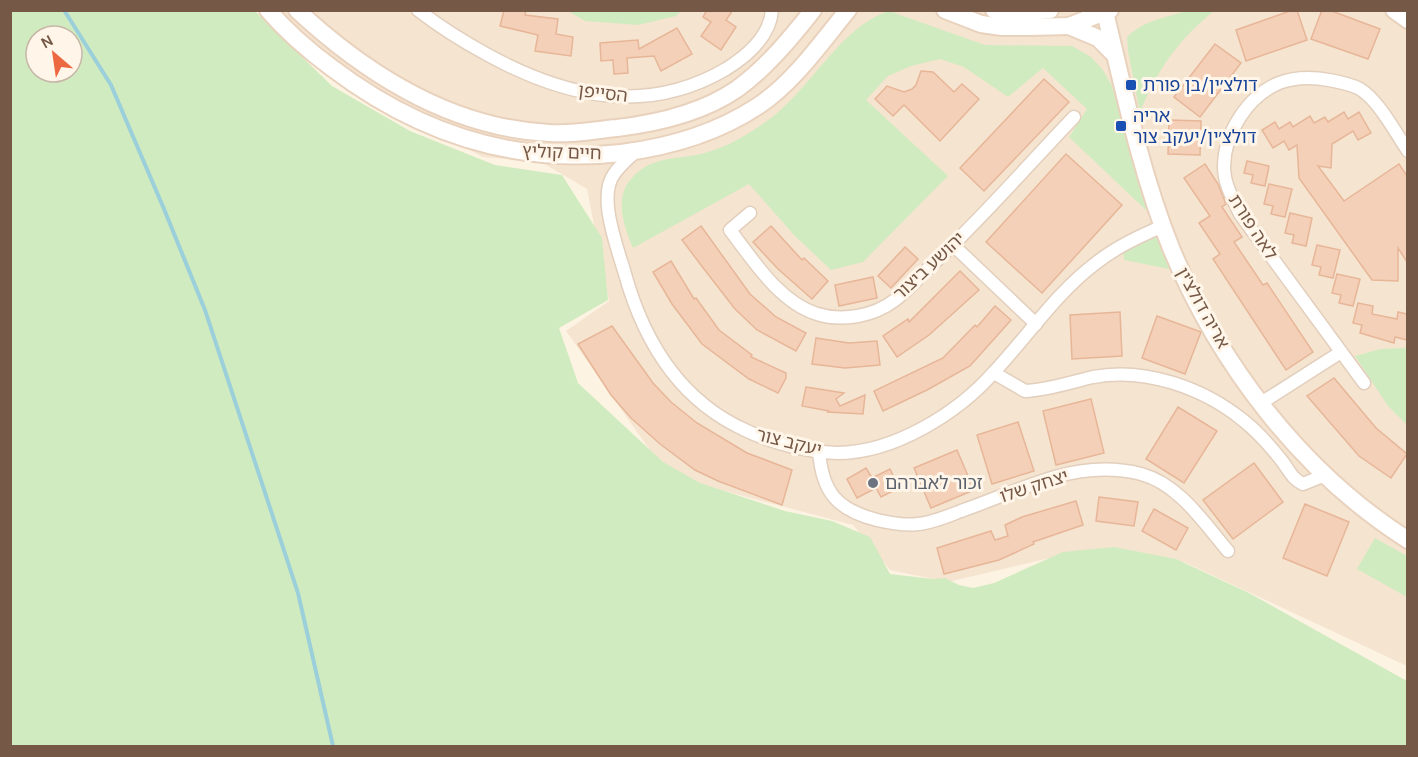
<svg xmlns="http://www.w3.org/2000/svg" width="1418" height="757" viewBox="0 0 1418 757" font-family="Karla,'Noto Sans Hebrew',sans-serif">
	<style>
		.residential { fill: #f5e4d0 }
		.green { fill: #d1ebc0; fill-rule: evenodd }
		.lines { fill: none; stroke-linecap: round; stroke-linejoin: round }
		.stream { stroke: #9bcfd9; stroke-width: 4 }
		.building { fill: #f4d0b8; stroke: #e7b698; stroke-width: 1.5 }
		.street-casing { stroke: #e2cfbd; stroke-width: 15 }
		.secondary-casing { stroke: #e9d2bd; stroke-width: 20 }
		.street { stroke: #fff; stroke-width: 12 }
		.secondary { stroke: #fff; stroke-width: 16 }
		.transit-dot { fill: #1a4fb4; stroke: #fff6e9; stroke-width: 2 }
		.worship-dot { fill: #6b7280; stroke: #fff6e9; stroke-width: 2 }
		.labels { text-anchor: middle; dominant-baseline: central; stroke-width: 6; stroke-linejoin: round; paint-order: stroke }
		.transit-label { font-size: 18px; fill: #164399; stroke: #fff6e9; text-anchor: start }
		.street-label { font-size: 18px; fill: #765847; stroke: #fff6e9 }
		.worship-label { font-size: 18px; fill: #5b616d; stroke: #fff6e9; text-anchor: start }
	</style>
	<rect width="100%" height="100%" fill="#fdf3e2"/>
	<path class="residential" d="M262,11H1407V666L1184,562L1067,554L948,582L890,570L853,525L668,476L566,331L609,301L587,189L541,162L483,157L335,80Z"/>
	<g class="green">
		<path d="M11,10L255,11L332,86L410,131L495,165L562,175L602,238L608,300L559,328L578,383L663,462L700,483L785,511L832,521L870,537L890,574L933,579L945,578L959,585L973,588L994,583L1063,552L1114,547L1176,559L1249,593L1407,681V746H11ZM36,36H72V72H36Z"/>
		<path d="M1190,10L1214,11C1179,39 1156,71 1140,113L1128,51L1127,37C1144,20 1168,17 1190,10Z"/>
		<path d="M568,11H681L676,16L638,25L585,21Z"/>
		<path d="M889,11L985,45L1072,46L1091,57L1103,70L1112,86L1149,213L1069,137L1087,109L1043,68L1008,97L964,67L940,59L911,66L888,76L866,100L948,176L863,262L831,270L794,235L749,184L633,248C624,227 614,198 631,179C655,152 680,162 711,151C733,144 753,131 771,118C811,88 842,25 889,11Z"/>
		<path d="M1159,232L1174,270L1124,260L1123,252Z"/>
		<path d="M1407,345V425L1388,406L1355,356L1381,349L1405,348Z"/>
		<path d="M1375,538L1407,556V597L1357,569Z"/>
	</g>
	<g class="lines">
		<path class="stream" d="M64,10L111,85L164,209L205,310L298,593L333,746"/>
	</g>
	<g class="building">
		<path d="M504,10H526L525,15L558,19L556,34L573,37L571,56L535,51L538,35L500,26Z"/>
		<path d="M707,10H733L726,20L736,27L721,50L701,36L711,22L703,17Z"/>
		<path d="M1293,10H1297L1307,40L1246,61L1236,30Z"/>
		<path d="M1322,10H1329L1380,29L1368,59L1311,39Z"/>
		<path d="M677,28L692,54L661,71L654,56L627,58L628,73L614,74L613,60L601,61L600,43L638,40L639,49Z"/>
		<path d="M1215,44L1241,63L1200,117L1174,97Z"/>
		<path d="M921,71L933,72L954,92L962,84L979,99L940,141L904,105L893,116L875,99L887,86L904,92L912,89L916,85Z"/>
		<path d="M1044,79L1069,102L984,191L960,168Z"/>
		<path d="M1344,112L1348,119L1359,112L1371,133L1358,140L1353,131L1332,144L1331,168L1318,166L1344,201L1399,164L1407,176V262L1398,248V281L1372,280L1299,178L1297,145L1289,150L1284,141L1273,148L1262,130L1275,122L1279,129L1290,122L1293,127L1310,116L1314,123L1325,117L1328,122Z"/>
		<path d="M1169,120L1201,121L1200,155L1168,154Z"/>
		<path d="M1066,154L1122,205L1042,293L986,242Z"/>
		<path d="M1247,161L1269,166L1265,186L1251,183L1253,175L1244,173Z"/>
		<path d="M1205,164L1218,184L1226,204L1222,207L1242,237L1234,242L1263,285L1267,283L1313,352L1286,370L1213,259L1220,254L1199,223L1210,216L1184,178Z"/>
		<path d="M1269,184L1292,189L1285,217L1271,214L1273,206L1264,204Z"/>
		<path d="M1290,213L1312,218L1306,246L1292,243L1294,235L1285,233Z"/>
		<path d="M701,226L750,294L776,317L806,333L796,351L757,330L735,309L704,269L682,240Z"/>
		<path d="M771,226L802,260L804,258L828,281L812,299L777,268L753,242Z"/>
		<path d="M1317,245L1340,250L1333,278L1319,275L1321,267L1312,265Z"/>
		<path d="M905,247L918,259L891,288L878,276Z"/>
		<path d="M671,261L694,299L696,298L719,330L752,355L751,357L786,373V378L778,393L749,379L702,344L672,304L653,272Z"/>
		<path d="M960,271L979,290L929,335L897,357L883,336L908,319L909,322Z"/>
		<path d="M1337,274L1360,279L1353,306L1339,303L1341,295L1332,293Z"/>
		<path d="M873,277L877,298L839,306L835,285Z"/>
		<path d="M1358,303L1373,306L1372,314L1397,319L1398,312L1407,314V340L1395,337L1394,343L1360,333L1362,325L1353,323Z"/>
		<path d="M995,306L1011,320L970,366L927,390L883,411L874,391L943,358L975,325L977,327Z"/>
		<path d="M1120,312L1122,356L1072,359L1070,315Z"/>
		<path d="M1157,316L1201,332L1185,374L1142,358Z"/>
		<path d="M612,326L653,383L671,402L697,423L747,453L792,470L782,505L718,481L695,470L660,444L631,418L611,395L578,344Z"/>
		<path d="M816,338L849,343L877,341L880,365L845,368L812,364Z"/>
		<path d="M1334,378L1376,428L1407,454L1391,478L1359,456L1307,396Z"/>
		<path d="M806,387L844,393L836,399L840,406L865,395L863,414L828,412L829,411L802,406Z"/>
		<path d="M1091,399L1104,453L1056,465L1043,411Z"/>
		<path d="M1178,407L1217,431L1184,483L1146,459Z"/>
		<path d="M1018,422L1034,471L992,484L977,435Z"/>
		<path d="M957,450L974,490L931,508L914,468Z"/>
		<path d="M1254,463L1283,502L1233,539L1203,500Z"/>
		<path d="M866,468L872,478L890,469L899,488L881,497L876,488L857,498L847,479Z"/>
		<path d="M1099,497L1138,502L1134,526L1096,521Z"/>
		<path d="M1076,501L1083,525L1033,542L1034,544L999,560L944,574L937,548L991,531L995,540L1008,536L1005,525L1022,517Z"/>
		<path d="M1305,504L1349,522L1327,576L1283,558Z"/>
		<path d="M1154,509L1188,528L1176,550L1142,531Z"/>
	</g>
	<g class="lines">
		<defs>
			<g id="street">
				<path d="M418,10C440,27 464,42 488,55C565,97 646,116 726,69C747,56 770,37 772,10"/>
				<path d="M636,151C629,158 620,165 614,174C597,197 618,249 625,274C644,342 679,400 745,430C772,443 807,452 837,453C894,453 958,413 994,372C1028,336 1056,293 1096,263C1116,247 1140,236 1163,226"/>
				<path d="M750,213L730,230C753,260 779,302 817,314C843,322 874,316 895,300C910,289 922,274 935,262C984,216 1028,165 1074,117"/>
				<path d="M953,245L1036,324"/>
				<path d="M994,373L1025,391C1048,390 1071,382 1093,377C1145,367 1204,388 1244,421C1258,432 1271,447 1282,461C1289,470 1292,479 1303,484L1325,475"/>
				<path d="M1364,383L1240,214C1233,199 1224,184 1224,167C1224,133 1248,96 1279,83C1295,77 1313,77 1329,80C1340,82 1351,84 1360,89C1379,101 1395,132 1408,151"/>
				<path d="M1261,403L1341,352"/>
				<path d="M819,451C822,492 837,510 877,520C890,523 905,526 918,524C932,523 948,516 961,511C992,500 1024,486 1055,477C1083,469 1113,467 1141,474C1179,484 1204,523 1228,551"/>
			</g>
			<g id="secondary">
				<path d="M268,10C287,32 309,51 332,68C418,133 513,165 621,153C669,147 717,133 758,106C794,82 820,44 848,10"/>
				<path d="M297,10C367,75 451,128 549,133C571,135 595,130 617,128C659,123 702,113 737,89C766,68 791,38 813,10"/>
				<path d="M945,10L981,24L1002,27H1030L1069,26L1110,10"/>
				<path d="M994,10L1016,13L1050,10"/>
				<path d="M1394,10L1408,20"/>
				<path d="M1105,12C1124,91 1141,173 1171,248C1219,364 1301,472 1408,540"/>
				<path d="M1069,26L1098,38L1115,55"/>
			</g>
		</defs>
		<use href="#street" class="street-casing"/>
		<use href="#secondary" class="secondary-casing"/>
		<use href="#street" class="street"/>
		<use href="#secondary" class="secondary"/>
	</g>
	<g class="transit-dot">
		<rect x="1125" y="79" width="12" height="12" rx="3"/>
		<rect x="1115" y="120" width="12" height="12" rx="3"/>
	</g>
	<circle class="worship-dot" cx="873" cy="483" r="6"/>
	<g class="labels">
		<g class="transit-label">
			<text x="1143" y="85">דולצ׳ין/בן פורת</text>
			<text x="1133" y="116">אריה<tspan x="1133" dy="21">דולצ׳ין/יעקב צור</tspan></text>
		</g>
		<g class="street-label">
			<text transform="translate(603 93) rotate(7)">הסייפן</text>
			<text transform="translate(562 152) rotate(2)">חיים קוליץ</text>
			<text transform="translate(1253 227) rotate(57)">לאה פורת</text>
			<text transform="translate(929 266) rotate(-43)">יהושע ביצור</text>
			<text transform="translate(1203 308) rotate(61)">אריה דולצ'ין</text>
			<text transform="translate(789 442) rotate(14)">יעקב צור</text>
			<text transform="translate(1034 486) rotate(-18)">יצחק שלו</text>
		</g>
		<g class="worship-label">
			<text x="885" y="483">זכור לאברהם</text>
		</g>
	</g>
	<rect width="1418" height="757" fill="none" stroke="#765847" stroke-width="24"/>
	<g transform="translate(54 54) rotate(331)"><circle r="28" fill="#fff6e9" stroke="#c8b7a8" stroke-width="1.5"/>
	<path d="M0-4.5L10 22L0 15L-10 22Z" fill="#ec6841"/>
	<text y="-9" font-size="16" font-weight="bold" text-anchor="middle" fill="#765847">N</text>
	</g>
</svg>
